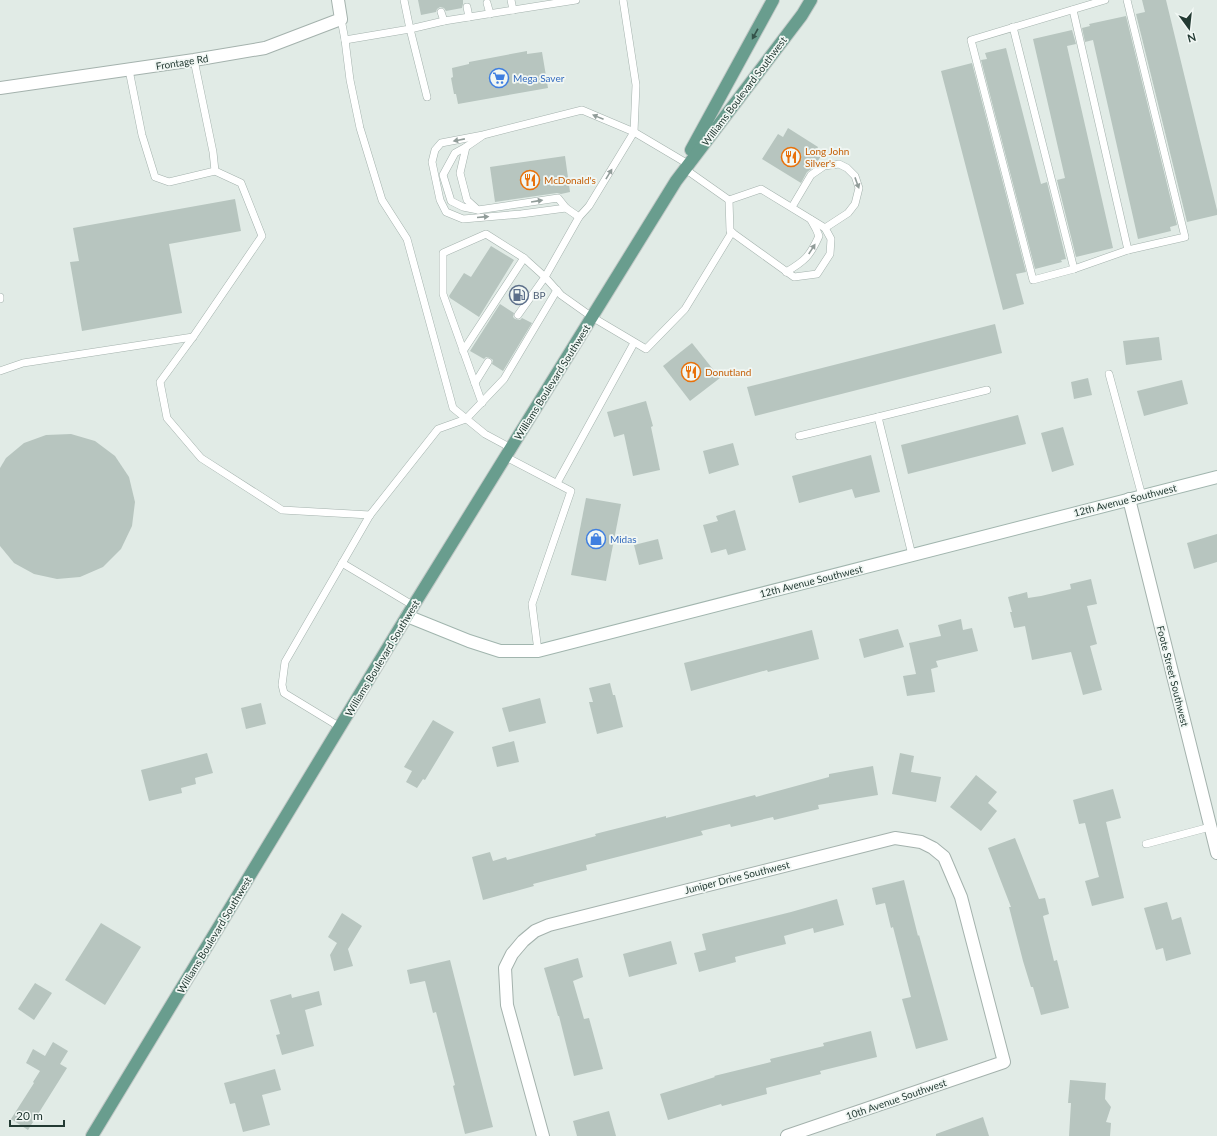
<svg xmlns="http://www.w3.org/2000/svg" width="1217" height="1136" viewBox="0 0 1217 1136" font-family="Lato,sans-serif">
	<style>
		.building { fill: #b7c5bf }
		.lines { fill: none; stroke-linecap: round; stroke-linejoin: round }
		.lane-casing { stroke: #a4b2ad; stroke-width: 8 }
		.street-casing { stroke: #a4b2ad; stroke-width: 14 }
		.secondary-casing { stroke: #a1b5ae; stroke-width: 14 }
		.primary-casing { stroke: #c1c8c6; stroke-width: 14 }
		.lane { stroke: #fff; stroke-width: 7 }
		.street { stroke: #fff; stroke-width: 12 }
		.secondary { stroke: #fff; stroke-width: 12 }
		.primary { stroke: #699d8e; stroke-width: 12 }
		.oneway { fill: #34534a }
		.oneway2 { fill: #919c99 }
		.labels { text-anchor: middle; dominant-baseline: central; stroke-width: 3.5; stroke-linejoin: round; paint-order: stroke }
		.street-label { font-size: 10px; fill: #233a33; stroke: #f1f7f4 }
		.shop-label { font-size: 10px; fill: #366cbe; stroke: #f1f7f4; text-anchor: start }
		.food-label { font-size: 10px; fill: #c56008; stroke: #f1f7f4; text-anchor: start }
		.service-label { font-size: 10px; fill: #4e5e75; stroke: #f1f7f4; text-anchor: start }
	</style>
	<rect width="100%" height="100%" fill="#e1ebe6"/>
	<g class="building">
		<path d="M418,0H463V4L462,8L446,11L444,8L440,7L437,9L436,12L421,15Z"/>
		<path d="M1142,0H1166L1217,210V215L1187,222L1136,14L1145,12Z"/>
		<path d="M1126,16L1177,225L1170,227L1171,231L1138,239L1093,40L1085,42L1082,28L1090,26L1089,24Z"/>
		<path d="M1072,30L1076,44L1067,46L1113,248L1076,257L1057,180L1065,178L1033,39Z"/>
		<path d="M1006,48L1041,184L1047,182L1066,259L1061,260L1062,262L1035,269L981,60L987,59L985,53Z"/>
		<path d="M527,51V54L542,52L548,88L458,104L456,94H454L451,78L453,77L452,68L469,64V62Z"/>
		<path d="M972,63L1026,272L1016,274L1024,304L1003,310L941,71Z"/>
		<path d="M788,128L818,147L815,153L821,156L814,167L807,172L801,183L762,159L778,134L783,137Z"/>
		<path d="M565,156L570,192L561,194L557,193L495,202L490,167Z"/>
		<path d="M235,199L241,231L169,244L182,313L82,331L70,262L79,261L73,228Z"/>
		<path d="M491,246L514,260L479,317L450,298L449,296L464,273L471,277Z"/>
		<path d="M500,304L514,313L513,317L515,319L520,320L522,318L532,323L503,371L492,364L493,360L490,358L486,357L484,359L470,351Z"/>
		<path d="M995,324L1002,353L755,416L747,387Z"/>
		<path d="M1159,337L1162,360L1126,365L1123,341Z"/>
		<path d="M692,343L720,378L690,401L663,366Z"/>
		<path d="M1088,378L1092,395L1074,399L1071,382Z"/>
		<path d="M1182,380L1188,404L1144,416L1137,391Z"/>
		<path d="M646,401L653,426L651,427L660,470L633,476L624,434L614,437L607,412Z"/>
		<path d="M1018,415L1026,444L908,474L901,445Z"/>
		<path d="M1063,427L1074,465L1052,472L1041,433Z"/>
		<path d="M71,434L95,441L115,456L129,477L135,502L132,526L121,549L103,567L80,577L57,579L34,574L14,563L0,546V468L6,458L24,443L46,435Z"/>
		<path d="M733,443L739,465L709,474L703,451Z"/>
		<path d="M871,455L880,492L855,498L852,489L799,503L792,476Z"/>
		<path d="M586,498L621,504L606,581L571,575Z"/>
		<path d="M735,510L746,550L728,555L726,549L711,553L703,525L718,521L716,516Z"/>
		<path d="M1217,534V562L1194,569L1187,543Z"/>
		<path d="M658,539L663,559L639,565L634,545Z"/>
		<path d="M1091,579L1097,604L1087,606L1097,644L1090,646L1102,690L1083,695L1071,652L1032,660L1025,626L1014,628L1010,612H1012L1008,597L1027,592L1028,598L1041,596L1071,589L1070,584Z"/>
		<path d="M961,619L963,630L972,628L978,651L936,661L938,667L931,669L935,692L907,696L903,676L916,674L909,643L941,636L938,625Z"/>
		<path d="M898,629L904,647L864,658L859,639Z"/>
		<path d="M812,630L819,659L768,672L767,670L691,691L684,663Z"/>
		<path d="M610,683L613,695H615L623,727L597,734L589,702H593L589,688Z"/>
		<path d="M540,698L546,723L509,732L502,708Z"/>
		<path d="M261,703L266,724L246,729L241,708Z"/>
		<path d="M433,720L454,732L425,780L423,779L417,788L406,782L412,771L404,767Z"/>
		<path d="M514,741L519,762L497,767L492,747Z"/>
		<path d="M207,753L213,773L195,778L196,784L181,788L182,793L149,801L141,770Z"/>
		<path d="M900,753L914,756L911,772L941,777L936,802L892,794Z"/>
		<path d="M873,766L878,795L818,805L819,809L774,820L773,817L731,827L730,824L701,831L703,835L586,865L587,870L533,884L534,886L483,900L472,857L490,852L493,861L506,857L507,860L596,836L595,834L666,816V818L755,795L756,797L829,777V774Z"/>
		<path d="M976,775L997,792L988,803L997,811L981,831L950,807Z"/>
		<path d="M1113,789L1121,818L1106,822L1124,898L1092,906L1085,881L1099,877L1085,823L1079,824L1073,800Z"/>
		<path d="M1015,838L1039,899L1045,898L1049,914L1043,916L1054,961L1057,960L1069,1008L1041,1015L1033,987H1031L1023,961L1009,907H1011L988,848Z"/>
		<path d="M904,880L918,936L919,935L948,1040L916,1049L902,999L911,997L893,927L891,928L885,903L876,905L872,888Z"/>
		<path d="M837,899L844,925L814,933L813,928L784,936L786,944L735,957L736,962L699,972L694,953L706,950L702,934L791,912Z"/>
		<path d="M1167,902L1172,920L1181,917L1191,954L1166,961L1163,948L1156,950L1144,908Z"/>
		<path d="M342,913L362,926L348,949L353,966L334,971L330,955L337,943L328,937Z"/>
		<path d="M101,923L141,947L105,1005L65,980Z"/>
		<path d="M671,941L677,964L629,977L623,954Z"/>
		<path d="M578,958L583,977L573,981L584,1019L589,1018L603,1069L574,1076L559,1016H558L544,968Z"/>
		<path d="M450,960L493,1127L465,1134L453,1086L455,1085L436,1012L433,1013L425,981L410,984L407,970Z"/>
		<path d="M35,983L52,993L34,1020L18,1009Z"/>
		<path d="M319,991L322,1005L305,1010L314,1046L282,1055L276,1035L280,1034L270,1000L291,994L292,998Z"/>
		<path d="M871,1031L877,1057L820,1071L821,1074L766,1088L767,1094L722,1106L721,1104L668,1120L660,1094L715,1077L714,1076L771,1062L770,1059L824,1046L823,1043Z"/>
		<path d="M53,1042L68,1051L60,1064L67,1068L28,1130L11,1119L34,1083L33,1082L40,1071L26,1063L33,1049L45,1056Z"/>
		<path d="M275,1069L281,1090L262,1095L270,1125L243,1132L235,1103L230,1104L224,1083Z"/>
		<path d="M1070,1080L1106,1083L1105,1099L1111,1107L1106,1122L1111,1123L1110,1136H1069L1071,1103H1068Z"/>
		<path d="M609,1111L616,1136H577L573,1121Z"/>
		<path d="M983,1117L989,1136H936V1134Z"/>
	</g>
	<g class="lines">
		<defs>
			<g id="lane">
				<path d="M404,0L410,29L345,40L350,80L360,128L382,200L407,239L453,408L485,434L511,448"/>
				<path d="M511,0L513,10"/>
				<path d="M623,0L636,85L634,132L589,206L579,217L545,277L561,295L592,317L646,349L685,309L732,232"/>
				<path d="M1105,0L971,40L1033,280L1074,269L1128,250L1185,237L1127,0"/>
				<path d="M487,3L490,14"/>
				<path d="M467,7L469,17"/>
				<path d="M1073,10L1128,250"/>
				<path d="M441,12L444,21"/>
				<path d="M341,19L345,40"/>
				<path d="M1013,27L1074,269"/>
				<path d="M129,70L142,135L155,177L169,182L215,171L213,152L194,60"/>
				<path d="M427,97L410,29L444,21L576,0"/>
				<path d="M482,136L466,147L460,173L467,200L478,210L558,198L566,208"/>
				<path d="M466,147L455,153L443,175L451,201L463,207L478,210"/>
				<path d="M685,169L729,200"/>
				<path d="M215,171L241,183L262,236L193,337L160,382L167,418L201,458L282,510L370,515"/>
				<path d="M761,189L825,228L831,239L830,254L817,274L794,277L730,231L729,200Z"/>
				<path d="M792,207L811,175L824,166L839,164L847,168L855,176L859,188L855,204L848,213L825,228"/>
				<path d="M579,217L566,208L521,214L463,219L446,212L440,200L432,162L435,150L441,143L483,135L582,110L634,132L688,164"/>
				<path d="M786,272C805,261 810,256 819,236L816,229L811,220"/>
				<path d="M0,297V299"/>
				<path d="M463,351L524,258"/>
				<path d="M0,371L23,363L193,337"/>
				<path d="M1109,374L1142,496"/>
				<path d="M475,383L488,362"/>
				<path d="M482,403L443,294V253L486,234L524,258L545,277L518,315"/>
				<path d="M799,436L878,417"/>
				<path d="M506,457L571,491L532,604L538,651"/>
				<path d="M557,483L634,343"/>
				<path d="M912,555L878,417L987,390"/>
				<path d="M342,563L414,606"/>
				<path d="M340,727L284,693L282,685L285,662L370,515L438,429L466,419L504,379L557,290"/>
				<path d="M1146,844L1210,827"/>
			</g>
			<g id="street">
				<path d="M0,88L194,60L265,48L341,19L338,0"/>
				<path d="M1129,499L1217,853"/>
				<path d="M543,1136L507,1005L505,968L512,954L523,941L535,931L549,925L895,838L921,842L933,848L944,857L961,897L1004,1062L787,1136"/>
			</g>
			<path id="secondary" d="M407,616L469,641L500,651H538L1217,477"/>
			<g id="primary">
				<path d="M691,150L773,0"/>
				<path d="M92,1136L407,616L676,181L802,15L811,0"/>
			</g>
		</defs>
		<use href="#lane" class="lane-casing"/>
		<use href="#street" class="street-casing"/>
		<use href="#secondary" class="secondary-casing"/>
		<use href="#primary" class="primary-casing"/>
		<use href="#lane" class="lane"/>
		<use href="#street" class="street"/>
		<use href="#secondary" class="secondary"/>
		<use href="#primary" class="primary"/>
	</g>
	<defs><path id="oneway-solid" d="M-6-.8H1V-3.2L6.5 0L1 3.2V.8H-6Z"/></defs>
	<use class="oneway" href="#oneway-solid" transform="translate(755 34) rotate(119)"/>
	<g class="oneway2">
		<use href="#oneway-solid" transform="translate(598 117) rotate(-158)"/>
		<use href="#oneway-solid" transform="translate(459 140) rotate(169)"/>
		<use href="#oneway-solid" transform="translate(609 174) rotate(-59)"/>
		<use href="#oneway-solid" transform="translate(857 183) rotate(70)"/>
		<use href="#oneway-solid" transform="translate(537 201) rotate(-9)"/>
		<use href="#oneway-solid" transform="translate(483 217) rotate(-5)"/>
		<use href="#oneway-solid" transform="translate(812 249) rotate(-57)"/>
	</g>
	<defs>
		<symbol id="supermarket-ring" viewBox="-11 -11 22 22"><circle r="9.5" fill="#f1f7f4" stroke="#3f7fe0" stroke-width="1.5"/><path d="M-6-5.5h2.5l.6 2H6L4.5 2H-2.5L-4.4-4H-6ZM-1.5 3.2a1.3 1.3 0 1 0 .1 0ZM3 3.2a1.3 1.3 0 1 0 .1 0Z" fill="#3f7fe0"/></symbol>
		<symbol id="restaurant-ring" viewBox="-11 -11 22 22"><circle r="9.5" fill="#f1f7f4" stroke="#e8710a" stroke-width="1.5"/><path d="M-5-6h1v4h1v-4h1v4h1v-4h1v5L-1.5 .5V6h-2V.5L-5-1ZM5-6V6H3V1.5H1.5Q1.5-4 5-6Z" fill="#e8710a"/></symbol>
		<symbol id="fuel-ring" viewBox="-11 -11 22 22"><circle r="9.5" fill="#f1f7f4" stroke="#5c6f8a" stroke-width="1.5"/><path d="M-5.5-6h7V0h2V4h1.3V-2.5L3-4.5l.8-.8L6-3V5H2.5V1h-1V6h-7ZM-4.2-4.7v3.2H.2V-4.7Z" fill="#5c6f8a"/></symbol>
		<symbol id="shop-ring" viewBox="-11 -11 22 22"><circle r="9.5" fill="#f1f7f4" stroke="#3f7fe0" stroke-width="1.5"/><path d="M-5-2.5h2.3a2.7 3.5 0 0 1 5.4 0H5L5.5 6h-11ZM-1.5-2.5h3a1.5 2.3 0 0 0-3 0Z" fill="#3f7fe0"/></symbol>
	</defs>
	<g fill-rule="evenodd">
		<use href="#supermarket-ring" x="488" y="67" width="22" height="22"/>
		<use href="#restaurant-ring" x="780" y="146" width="22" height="22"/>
		<use href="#restaurant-ring" x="519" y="169" width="22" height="22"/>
		<use href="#fuel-ring" x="508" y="284" width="22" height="22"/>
		<use href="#restaurant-ring" x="680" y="361" width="22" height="22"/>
		<use href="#shop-ring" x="585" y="528" width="22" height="22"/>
	</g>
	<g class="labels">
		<g class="street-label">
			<text transform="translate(182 62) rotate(-9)">Frontage Rd</text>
			<text transform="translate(744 91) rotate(-53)">Williams Boulevard Southwest</text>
			<text transform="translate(552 382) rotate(-58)">Williams Boulevard Southwest</text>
			<text transform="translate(1125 500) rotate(-14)">12th Avenue Southwest</text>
			<text transform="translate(811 581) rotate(-14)">12th Avenue Southwest</text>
			<text transform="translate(382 658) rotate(-59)">Williams Boulevard Southwest</text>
			<text transform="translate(1173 676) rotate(76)">Foote Street Southwest</text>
			<text transform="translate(737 877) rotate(-14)">Juniper Drive Southwest</text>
			<text transform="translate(214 935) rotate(-59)">Williams Boulevard Southwest</text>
			<text transform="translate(896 1099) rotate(-19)">10th Avenue Southwest</text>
		</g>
		<g class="shop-label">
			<text x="513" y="78">Mega Saver</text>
			<text x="610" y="539">Midas</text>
		</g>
		<g class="food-label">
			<text x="805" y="151">Long John<tspan x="805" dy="12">Silver's</tspan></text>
			<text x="544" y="180">McDonald's</text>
			<text x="705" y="372">Donutland</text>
		</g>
		<g class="service-label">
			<text x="533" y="295">BP</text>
		</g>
	</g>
	<g transform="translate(1189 28) rotate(165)" stroke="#f1f7f4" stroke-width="3" paint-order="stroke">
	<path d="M0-3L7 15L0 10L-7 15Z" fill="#233a33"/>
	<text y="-6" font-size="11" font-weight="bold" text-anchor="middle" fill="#233a33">N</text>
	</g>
	<path d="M10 1120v6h54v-6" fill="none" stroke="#233a33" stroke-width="2"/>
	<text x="16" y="1120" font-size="12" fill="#233a33" stroke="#f1f7f4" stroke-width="3" paint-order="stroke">20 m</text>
</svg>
